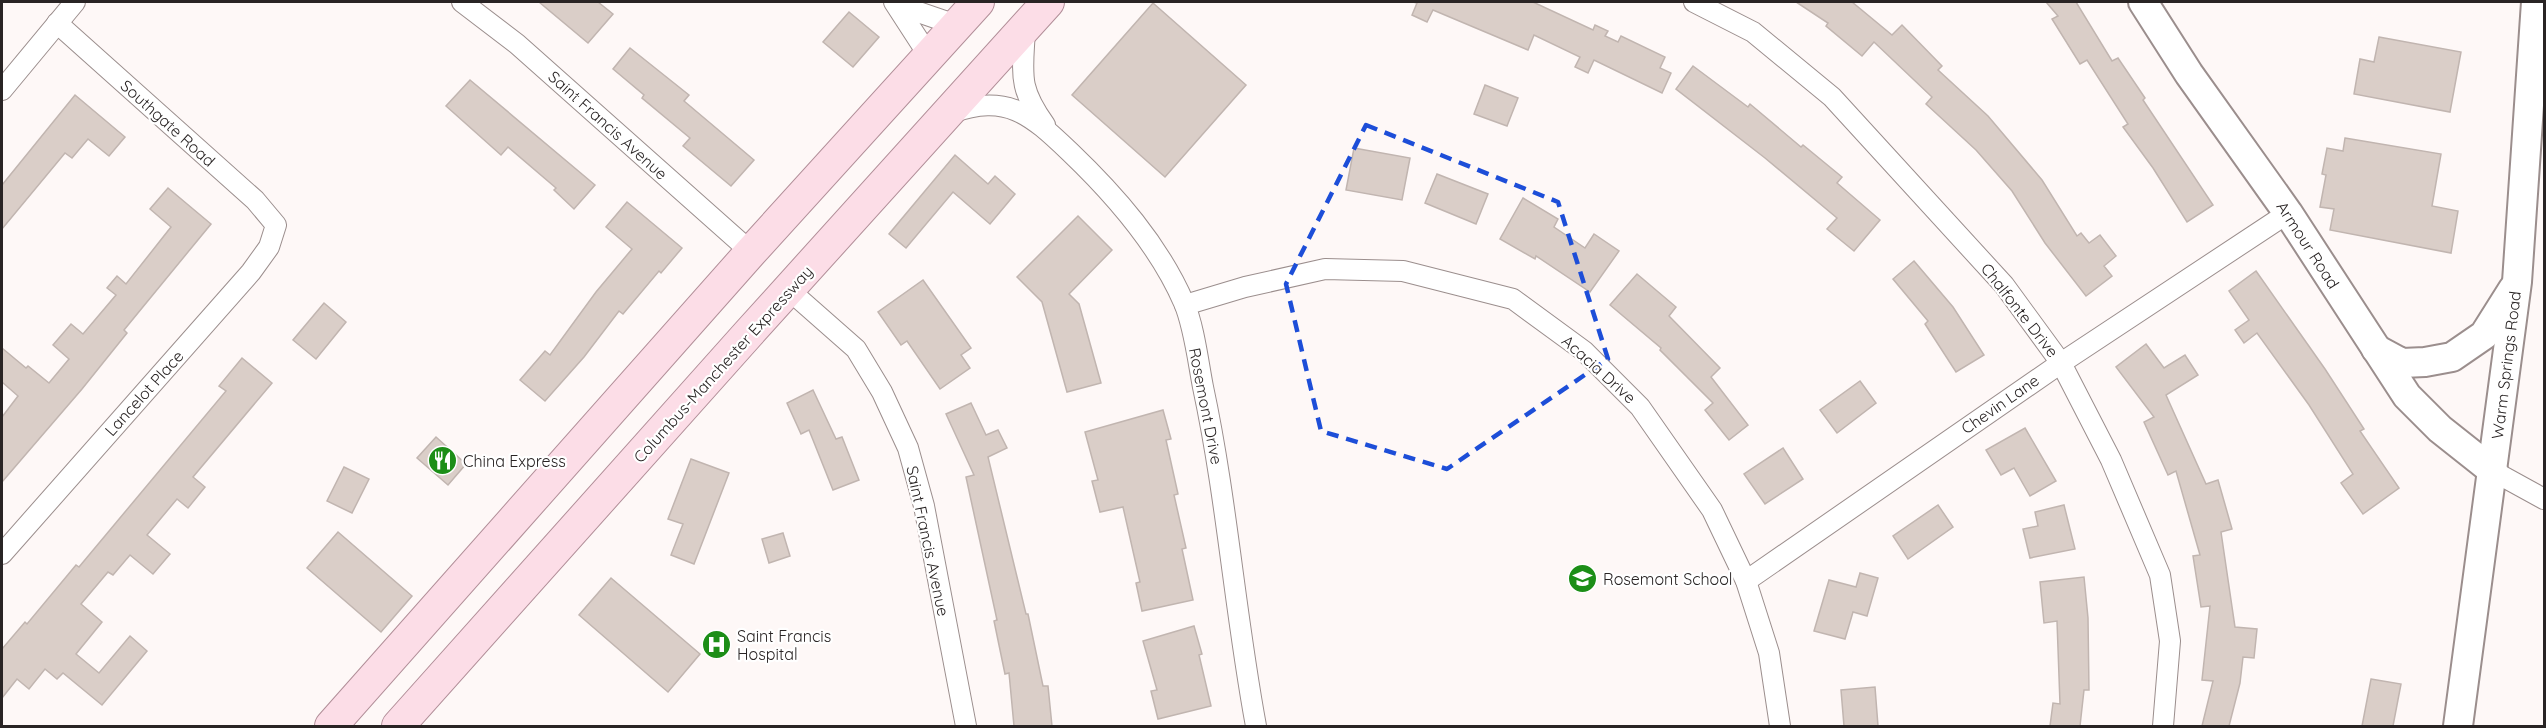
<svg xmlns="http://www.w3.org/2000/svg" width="2546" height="728" viewBox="0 0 2546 728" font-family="Quicksand,sans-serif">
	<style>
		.building { fill: #dacec8; stroke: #c1b5b0; stroke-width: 1.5 }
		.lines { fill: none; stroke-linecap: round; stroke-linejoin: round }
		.street-casing { stroke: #9b8e8d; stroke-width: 22 }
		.secondary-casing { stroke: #9b8e8d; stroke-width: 32 }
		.primary-casing { stroke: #b18e98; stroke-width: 34 }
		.street { stroke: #fff; stroke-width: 20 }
		.secondary { stroke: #fff; stroke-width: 28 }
		.primary { stroke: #fcdde7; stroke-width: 32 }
		.marked { fill: none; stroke: #1d4ed8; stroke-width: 4.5; stroke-dasharray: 12 8; stroke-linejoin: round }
		.labels { text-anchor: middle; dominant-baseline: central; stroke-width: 4.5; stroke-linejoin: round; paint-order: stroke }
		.street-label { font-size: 16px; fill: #292424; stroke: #fff }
		.poi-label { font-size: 16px; fill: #292424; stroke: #fff; text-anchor: start }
	</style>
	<rect width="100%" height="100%" fill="#fef8f7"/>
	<g class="building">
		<path d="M539,2H598L613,14L588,43Z"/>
		<path d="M1413,2H1533L1593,30L1595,25L1608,31L1605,36L1618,42L1621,36L1665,57L1660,68L1671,73L1662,93L1594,60L1588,73L1575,67L1580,57L1534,35L1528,50L1433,10L1427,22L1412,15L1417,3Z"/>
		<path d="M1796,2H1852L1892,35L1902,25L1942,66L1938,70L1988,116L2042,180L2077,236L2081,233L2089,243L2100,235L2116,256L2104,266L2112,276L2086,296L2045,243L2012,191L1976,150L1926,104L1932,97L1874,42L1862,56L1826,26L1828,23Z"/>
		<path d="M2046,2H2076L2112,61L2118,58L2145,98L2143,100L2213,205L2187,222L2153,168L2123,127L2128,124L2087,60L2080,64L2052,19L2058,16Z"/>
		<path d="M1153,3L1246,85L1165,177L1072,95Z"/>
		<path d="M849,12L879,37L853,67L823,42Z"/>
		<path d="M2379,37L2461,52L2450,112L2354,94L2360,59L2374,62Z"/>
		<path d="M630,48L689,95L684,101L754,160L731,186L683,146L690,138L642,98L644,95L613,69Z"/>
		<path d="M1693,66L1748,107L1750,104L1801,147L1803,145L1842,177L1837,183L1880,220L1854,251L1827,229L1837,218L1765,158L1676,89Z"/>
		<path d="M470,80L595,185L574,209L554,190L556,188L508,147L501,155L446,106Z"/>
		<path d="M1485,85L1518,98L1507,126L1474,114Z"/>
		<path d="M75,95L125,137L109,156L88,139L72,158L65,153L2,229V185Z"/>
		<path d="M2345,138L2441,154L2432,206L2458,211L2451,253L2330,230L2334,209L2320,207L2326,175L2322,174L2327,148L2343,151Z"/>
		<path d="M1354,148L1410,158L1402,200L1346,190Z"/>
		<path d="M955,155L988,184L995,176L1015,194L990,224L953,192L906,248L889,234Z"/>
		<path d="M1437,174L1488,194L1476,224L1425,203Z"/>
		<path d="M168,188L211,224L124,330L127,333L82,389L2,482V417L18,396L2,382V348L26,368L28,366L49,383L69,359L53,345L71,324L83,334L116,295L107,288L117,276L126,284L171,227L150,209Z"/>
		<path d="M1523,198L1558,219L1554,227L1585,248L1594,234L1619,251L1590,292L1536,256L1535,259L1500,239Z"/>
		<path d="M627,202L682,248L661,273L659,271L623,314L619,311L584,357L545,401L520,380L545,351L550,355L596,292L632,249L606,227Z"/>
		<path d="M1078,216L1112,250L1069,294L1079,304L1101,383L1067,392L1042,302L1017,277Z"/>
		<path d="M1914,261L1953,307L1984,355L1956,372L1925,324L1928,321L1893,279Z"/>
		<path d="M2256,271L2325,369L2364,429L2360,431L2399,488L2363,514L2341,483L2353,474L2309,405L2257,333L2244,343L2235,330L2249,320L2229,291Z"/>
		<path d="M1637,274L1676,307L1669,316L1720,368L1711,377L1748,425L1729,440L1705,410L1713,403L1660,350L1661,348L1610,305Z"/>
		<path d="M923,280L971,348L961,355L970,368L940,389L907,341L901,345L878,312Z"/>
		<path d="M324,303L346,322L316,359L293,340Z"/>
		<path d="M2146,344L2164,368L2185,355L2198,375L2166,395L2206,484L2218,480L2232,529L2221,532L2235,627L2257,629L2254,658L2243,657L2240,683L2229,726H2202L2213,681L2202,680L2210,606L2201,607L2193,556L2200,555L2176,471L2168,475L2144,422L2154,417L2116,367Z"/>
		<path d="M242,358L272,383L193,477L205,487L188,508L177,499L147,535L170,554L153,574L130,555L113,575L108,572L81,604L102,622L76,654L99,673L130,636L147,651L102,705L63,673L57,679L45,669L29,689L17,679L2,698V649L25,622L27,624L76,565L79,567L226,391L219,386Z"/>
		<path d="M1860,381L1876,403L1837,433L1820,410Z"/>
		<path d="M813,390L836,439L842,437L859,480L833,490L809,430L801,434L787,403Z"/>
		<path d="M971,403L986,435L998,430L1007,448L988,457L1026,614H1028L1043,686H1048L1052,726H1014L1009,673L1005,674L994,621L997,620L966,477L974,475L946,414Z"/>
		<path d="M1163,410L1171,439L1166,440L1178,494L1174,495L1186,548L1182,549L1193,600L1142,611L1136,583L1140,582L1123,507L1100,512L1092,481L1098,480L1085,432Z"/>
		<path d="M2025,428L2056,481L2030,496L2014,468L2001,475L1986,450Z"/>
		<path d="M436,437L466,464L448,485L417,458Z"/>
		<path d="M1783,448L1803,479L1765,504L1744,474Z"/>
		<path d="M691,459L729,473L694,564L671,555L683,524L668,519Z"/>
		<path d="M344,467L369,479L352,513L327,501Z"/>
		<path d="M1938,505L1953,527L1908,559L1893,536Z"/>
		<path d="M2064,505L2075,549L2030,558L2023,529L2038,526L2035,512Z"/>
		<path d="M338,532L412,596L381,632L307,568Z"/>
		<path d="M783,533L790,556L769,563L762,539Z"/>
		<path d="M1860,573L1878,578L1867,616L1853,612L1845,639L1814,631L1829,580L1856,587Z"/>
		<path d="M2084,577L2088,618L2089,690H2084L2080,726H2050L2053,703L2060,704L2057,621L2044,623L2040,582Z"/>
		<path d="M611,578L700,654L668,692L579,615Z"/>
		<path d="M1194,626L1202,654L1199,655L1211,706L1158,719L1151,691L1157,690L1143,641Z"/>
		<path d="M2371,679L2401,684L2393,726H2362Z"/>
		<path d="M1875,687L1878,726H1844L1841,690Z"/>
	</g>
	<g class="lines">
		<defs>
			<g id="street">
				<path d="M462,2L517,44L751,252"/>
				<path d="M894,2L929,56"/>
				<path d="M1694,2L1753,32L1832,97L2004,285L2061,363L2111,460L2160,575L2170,641L2163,726"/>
				<path d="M898,5L956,25"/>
				<path d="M1025,28C1023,74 1017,86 1045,125"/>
				<path d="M2,90L75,2"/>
				<path d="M951,113C1007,93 1030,114 1070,152C1115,195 1159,245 1184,303C1194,326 1198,361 1203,387C1227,499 1235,614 1256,726"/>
				<path d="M789,290L856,349L882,392L908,448L924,506L966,726"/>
				<path d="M1185,305L1245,287L1325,269L1403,271L1513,299L1584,351L1640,407L1712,510L1746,581L1769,653L1780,726"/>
				<path d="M2493,471L2544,499"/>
				<path d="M2,554L251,272L269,247L276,225L255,200L57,23"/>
				<path d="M1746,581L2061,363L2288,213"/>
			</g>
			<g id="secondary">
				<path d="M2143,2L2189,74L2288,213L2407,396L2440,429L2493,471"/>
				<path d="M2376,349L2402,363L2425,362L2452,357L2484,335L2513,289"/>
				<path d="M2458,726L2517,282L2536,2"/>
			</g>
			<g id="primary">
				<path d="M331,726L751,252L978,2"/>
				<path d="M398,726L748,334L1048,2"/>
			</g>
		</defs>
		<use href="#street" class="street-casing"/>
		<use href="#secondary" class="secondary-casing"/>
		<use href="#primary" class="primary-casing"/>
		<use href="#street" class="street"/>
		<use href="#secondary" class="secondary"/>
		<use href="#primary" class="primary"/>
	</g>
	<path class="marked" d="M1366,125L1558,202L1608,359L1447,469L1321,431L1286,284Z"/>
	<defs>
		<symbol id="restaurant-disc" viewBox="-11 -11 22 22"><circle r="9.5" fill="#1c8e17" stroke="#fff"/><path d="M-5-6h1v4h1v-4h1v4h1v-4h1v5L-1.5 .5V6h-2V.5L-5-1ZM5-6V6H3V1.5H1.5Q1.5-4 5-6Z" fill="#fff"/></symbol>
		<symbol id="school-disc" viewBox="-11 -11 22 22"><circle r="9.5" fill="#1c8e17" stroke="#fff"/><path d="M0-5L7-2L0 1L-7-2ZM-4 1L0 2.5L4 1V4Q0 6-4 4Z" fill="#fff"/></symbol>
		<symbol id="hospital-disc" viewBox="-11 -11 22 22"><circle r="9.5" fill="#1c8e17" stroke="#fff"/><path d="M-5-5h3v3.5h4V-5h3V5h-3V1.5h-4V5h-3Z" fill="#fff"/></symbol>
	</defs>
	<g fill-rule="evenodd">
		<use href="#restaurant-disc" x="426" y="444" width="33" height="33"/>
		<use href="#school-disc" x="1566" y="562" width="33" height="33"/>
		<use href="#hospital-disc" x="700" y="628" width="33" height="33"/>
	</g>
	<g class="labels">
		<g class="street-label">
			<text transform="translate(168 123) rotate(42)">Southgate Road</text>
			<text transform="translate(608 125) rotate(42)">Saint Francis Avenue</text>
			<text transform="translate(2308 245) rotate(57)">Armour Road</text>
			<text transform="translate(2020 310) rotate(52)">Chalfonte Drive</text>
			<text transform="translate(723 364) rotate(-48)">Columbus-Manchester Expressway</text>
			<text transform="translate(2506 365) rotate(-83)">Warm Springs Road</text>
			<text transform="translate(1599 369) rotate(42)">Acacia Drive</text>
			<text transform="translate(144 393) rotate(-48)">Lancelot Place</text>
			<text transform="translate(2000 404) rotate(-35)">Chevin Lane</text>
			<text transform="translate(1206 406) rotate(79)">Rosemont Drive</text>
			<text transform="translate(928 541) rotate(78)">Saint Francis Avenue</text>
		</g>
		<g class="poi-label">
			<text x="463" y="461">China Express</text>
			<text x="1603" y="579">Rosemont School</text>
			<text x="737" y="636">Saint Francis<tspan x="737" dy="18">Hospital</tspan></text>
		</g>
	</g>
	<rect width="2546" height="728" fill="none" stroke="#292424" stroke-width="6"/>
</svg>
